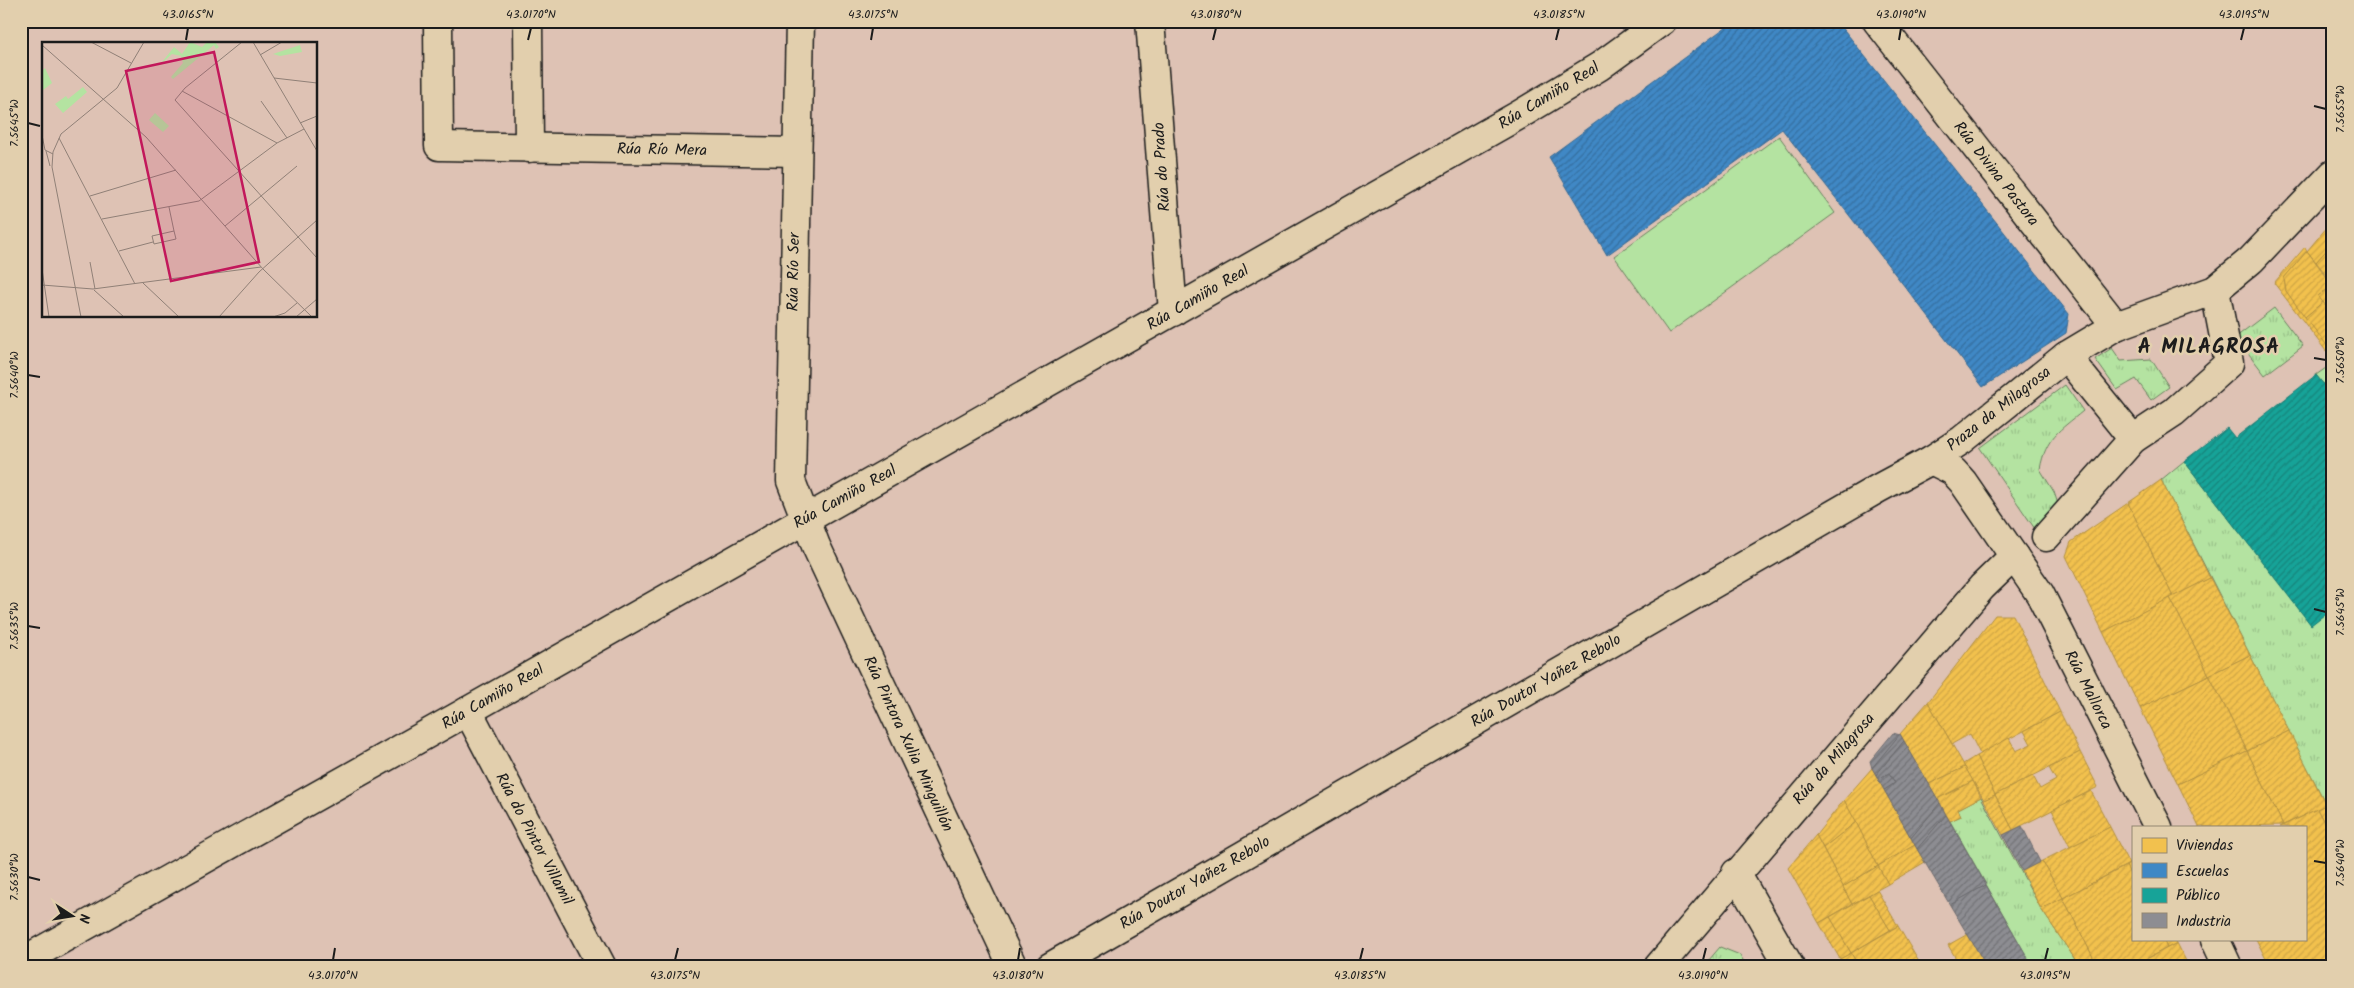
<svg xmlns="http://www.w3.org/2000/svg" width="2354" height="988" viewBox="0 0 2354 988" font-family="Kalam,sans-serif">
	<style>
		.grass { fill: url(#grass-tufts); stroke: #68805e }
		.pitch { fill: #b4e3a1; stroke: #68805e }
		.homes { fill: url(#homes-hatch); stroke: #b2903f }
		.schools { fill: url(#schools-hatch); stroke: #346892 }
		.public { fill: url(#public-hatch); stroke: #187a73 }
		.industry { fill: url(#industry-hatch); stroke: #6b6b6f }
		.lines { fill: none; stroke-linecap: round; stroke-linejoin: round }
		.street-casing { stroke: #1c1c1c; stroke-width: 31 }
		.street { stroke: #e2cfad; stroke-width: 28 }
		.ticks { fill: none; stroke: #1c1c1c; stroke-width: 2 }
		.labels { text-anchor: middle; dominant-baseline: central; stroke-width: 5; stroke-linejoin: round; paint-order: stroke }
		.street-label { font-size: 16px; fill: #1c1c1c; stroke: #e2cfad }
		.district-label { font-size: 21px; font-weight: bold; letter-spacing: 1px; fill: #1c1c1c; stroke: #e2cfad }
		.inset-road { fill: none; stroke: #908077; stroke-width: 1 }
		.view { fill: #c2185b; fill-opacity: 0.15; stroke: #c2185b; stroke-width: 2.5 }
		.inset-edge { fill: none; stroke: #1c1c1c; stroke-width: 2.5 }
		.neatline { fill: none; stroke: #1c1c1c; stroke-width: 2 }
		.ticks-label { font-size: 12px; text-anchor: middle; fill: #1c1c1c }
	</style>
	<defs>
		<pattern id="grass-tufts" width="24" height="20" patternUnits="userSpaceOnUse" patternTransform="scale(1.25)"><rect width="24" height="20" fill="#b4e3a1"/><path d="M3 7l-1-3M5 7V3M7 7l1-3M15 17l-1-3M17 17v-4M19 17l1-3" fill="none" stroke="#9ac28a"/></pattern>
		<pattern id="homes-hatch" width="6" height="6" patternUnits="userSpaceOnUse" patternTransform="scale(1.25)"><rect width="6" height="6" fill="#f2c14e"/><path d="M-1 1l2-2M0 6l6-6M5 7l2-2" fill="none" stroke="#cfa544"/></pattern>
		<pattern id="schools-hatch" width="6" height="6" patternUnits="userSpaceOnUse" patternTransform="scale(1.25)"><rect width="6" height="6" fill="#3f88c5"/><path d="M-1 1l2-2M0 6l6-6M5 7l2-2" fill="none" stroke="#346e9f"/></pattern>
		<pattern id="public-hatch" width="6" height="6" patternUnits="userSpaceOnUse" patternTransform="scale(1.25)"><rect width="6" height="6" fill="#17a398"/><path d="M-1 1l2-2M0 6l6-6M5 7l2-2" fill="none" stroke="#14847b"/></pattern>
		<pattern id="industry-hatch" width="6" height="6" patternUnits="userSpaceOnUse" patternTransform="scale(1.25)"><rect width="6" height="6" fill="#8d8d92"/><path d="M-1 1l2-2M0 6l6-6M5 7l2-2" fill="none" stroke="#727276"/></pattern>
	</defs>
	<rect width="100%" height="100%" fill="#dec2b4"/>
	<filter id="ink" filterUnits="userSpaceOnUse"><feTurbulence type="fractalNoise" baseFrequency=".02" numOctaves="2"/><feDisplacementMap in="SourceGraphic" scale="10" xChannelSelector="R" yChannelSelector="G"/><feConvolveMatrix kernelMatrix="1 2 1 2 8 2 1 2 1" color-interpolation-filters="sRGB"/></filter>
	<g filter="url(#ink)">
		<g class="grass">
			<path d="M2274,308L2303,346L2265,375L2236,337Z"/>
			<path d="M2112,348L2121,361L2151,359L2169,387L2151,400L2136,379L2117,390L2095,359Z"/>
			<path d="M2333,363V396L2316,375Z"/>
			<path d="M2065,385L2083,411C2059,431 2046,437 2040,469L2054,492L2060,510L2035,529L1980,448Z"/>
			<path d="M2184,461L2311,624L2333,608V818L2161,480Z"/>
			<path d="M1981,797L2041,909L2079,965L2076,967H2033L1950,821L1961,816L1958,809Z"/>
			<path d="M1720,947L1740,955L1747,967H1703Z"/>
		</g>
		<path class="pitch" d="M1779,136L1835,213L1669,333L1614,256Z"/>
		<g class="homes">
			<path d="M2333,220V243L2316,262L2307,251Z"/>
			<path d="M2333,243V283L2316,262Z"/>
			<path d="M2305,247L2307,251L2284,278L2286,291L2330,349L2326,351L2274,283Z"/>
			<path d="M2307,251L2333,285L2318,296L2323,302L2305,317L2286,291L2284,278Z"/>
			<path d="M2333,285V307L2329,310L2318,296Z"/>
			<path d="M2323,302L2329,310L2333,307V353L2305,317Z"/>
			<path d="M2161,480L2210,578L2173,597L2128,503Z"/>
			<path d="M2128,503L2173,597L2103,632L2066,556L2071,542Z"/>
			<path d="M2210,578L2250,655L2209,675L2170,598Z"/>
			<path d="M2170,598L2209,675L2140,708L2103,632Z"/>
			<path d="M1995,615H2013L2060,712L1980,754L1970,734L1952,744L1928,702Z"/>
			<path d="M2250,655L2289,731L2247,751L2209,675Z"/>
			<path d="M2209,675L2247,751L2178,784L2140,708Z"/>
			<path d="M1928,702L1965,767L1929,784L1900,734Z"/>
			<path d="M2060,712L2080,752L1995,795L1976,756L2009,738L2016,751L2031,744L2024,731Z"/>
			<path d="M2289,731L2326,805L2283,825L2247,751Z"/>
			<path d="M2247,751L2283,825L2199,827L2178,784Z"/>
			<path d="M2080,752L2098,787L2013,830L1995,795L2033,776L2040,789L2056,780L2049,768Z"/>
			<path d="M1976,756L1995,795L1984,800L1963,764Z"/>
			<path d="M1965,767L1973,781L1937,799L1929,784Z"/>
			<path d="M1872,768L1915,845L1878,866L1844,800Z"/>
			<path d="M1973,781L1981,797L1958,809L1961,816L1950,821L1937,799Z"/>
			<path d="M2091,791L2110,827L2070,847L2052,810Z"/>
			<path d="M1995,795L2013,830L2003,835L1984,800Z"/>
			<path d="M1844,800L1856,822L1823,848L1816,835Z"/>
			<path d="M2326,805L2333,818V840L2317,809Z"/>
			<path d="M2317,809L2333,840V967H2270L2256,939H2305V827H2280Z"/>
			<path d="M1856,822L1878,866L1843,887L1823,848Z"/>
			<path d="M2110,827L2129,864L2063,898L2042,861Z"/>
			<path d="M1816,835L1852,904L1819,923L1788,868Z"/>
			<path d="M1915,845L1925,862L1888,884L1878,866Z"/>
			<path d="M2042,861L2063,898L2041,909L2022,871Z"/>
			<path d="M2133,862V880L2126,866Z"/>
			<path d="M1878,866L1888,884L1852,904L1843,887Z"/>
			<path d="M2126,866L2133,880V939H2163L2167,948L2131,967H2098L2063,898Z"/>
			<path d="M1877,890L1898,926L1890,930L1869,895Z"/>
			<path d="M1869,895L1890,930L1851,953L1830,917Z"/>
			<path d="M2063,898L2098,967H2076L2079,965L2041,909Z"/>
			<path d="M1830,917L1851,953L1840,959L1819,923Z"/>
			<path d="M1898,926L1919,962L1911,967H1859L1851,953Z"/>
			<path d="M1968,934L1987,967H1961L1948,945Z"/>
			<path d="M2163,939H2175L2177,943L2167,948Z"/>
			<path d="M2177,943L2189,967H2139L2137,964Z"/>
			<path d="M1851,953L1859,967H1845L1840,959Z"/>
		</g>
		<path class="schools" d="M1734,21H1837L2069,314L2066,333L1983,387L1782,129L1607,255L1549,157Z"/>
		<path class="public" d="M2316,375L2333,396V608L2311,625L2184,461L2227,428L2235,438Z"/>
		<g class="industry">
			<path d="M1893,733L1900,735L1872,768L1870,761Z"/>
			<path d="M1900,734L1904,741L1876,775L1872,768Z"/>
			<path d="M1904,741L1940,803L1911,838L1884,790L1895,783L1889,773L1878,779L1876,775Z"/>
			<path d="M1889,773L1895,783L1884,790L1878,779Z"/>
			<path d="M1940,803L1946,815L1917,849L1911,838Z"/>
			<path d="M1946,815L1986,885L1950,905L1917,849Z"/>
			<path d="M2022,826L2040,862L2022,871L2003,835Z"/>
			<path d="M1986,885L2033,967H1987L1950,905Z"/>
		</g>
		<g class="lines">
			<defs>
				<g id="street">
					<path d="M438,21L439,146L796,152"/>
					<path d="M528,21L529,148"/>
					<path d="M800,21L791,481L816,546L1013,967"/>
					<path d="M1150,21L1173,312"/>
					<path d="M1877,21L2116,326"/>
					<path d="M2066,356L2133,439"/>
					<path d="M1931,460L1953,471L1963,482L2040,594L2158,827"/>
					<path d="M2046,537L2133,439L2174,412L2229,363L2215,290"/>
					<path d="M468,711L602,967"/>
					<path d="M1736,873L1790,967"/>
					<path d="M2215,939L2228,967"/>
					<path d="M21,962L468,711L1519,115L1600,66L1662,21"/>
					<path d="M1050,967L1879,488L1931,460L1962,440L2066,356L2116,326L2215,290L2251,260L2333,174"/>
					<path d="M1658,967L1982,587L2014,556"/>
				</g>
			</defs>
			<use href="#street" class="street-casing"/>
			<use href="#street" class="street"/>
		</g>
	</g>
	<path class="ticks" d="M186,40L188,28M528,40L531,28M871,40L873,28M1213,40L1216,28M1556,40L1559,28M1899,40L1901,28M2241,40L2244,28M2314,106L2326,109M28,123L40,126M2314,358L2326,360M28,375L40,377M2314,609L2326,612M28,626L40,628M2314,861L2326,863M28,877L40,880M333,960L335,948M675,960L678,948M1018,960L1020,948M1360,960L1363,948M1703,960L1706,948M2045,960L2048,948"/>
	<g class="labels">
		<g class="street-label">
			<text transform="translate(1549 96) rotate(-31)">Rúa Camiño Real</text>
			<text transform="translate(662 150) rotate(1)">Rúa Río Mera</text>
			<text transform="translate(1162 167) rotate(-94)">Rúa do Prado</text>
			<text transform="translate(1996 174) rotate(52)">Rúa Divina Pastora</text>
			<text transform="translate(794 272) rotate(-89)">Rúa Río Ser</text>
			<text transform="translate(1198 298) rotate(-30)">Rúa Camiño Real</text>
			<text transform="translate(1999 409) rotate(-38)">Praza da Milagrosa</text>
			<text transform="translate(845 497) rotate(-29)">Rúa Camiño Real</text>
			<text transform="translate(1546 681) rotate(-30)">Rúa Doutor Yañez Rebolo</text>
			<text transform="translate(2088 690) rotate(63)">Rúa Mallorca</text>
			<text transform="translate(493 697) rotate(-30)">Rúa Camiño Real</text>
			<text transform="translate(908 744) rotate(65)">Rúa Pintora Xulia Minguillón</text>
			<text transform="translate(1834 759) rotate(-49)">Rúa da Milagrosa</text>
			<text transform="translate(534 839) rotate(62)">Rúa do Pintor Villamil</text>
			<text transform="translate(1195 883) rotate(-30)">Rúa Doutor Yañez Rebolo</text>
		</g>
		<g class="district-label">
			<text x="2209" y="347">A MILAGROSA</text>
		</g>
	</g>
	<g transform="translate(42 42)">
		<rect width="275" height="275" fill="#dec2b4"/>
		<path d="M148,0L160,5L165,0H173L177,5L174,7L172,3L131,37L129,35L141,21L139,14L130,12L117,24L132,5L140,12ZM258,3L260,10L238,14L231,12ZM41,45L45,50L21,71L13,62L24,54L26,57Z" fill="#b4e3a1"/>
		<path d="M3,26L10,41L0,49V29Z" fill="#b4e3a1"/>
		<path d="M113,71L127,84L121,90L107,78Z" fill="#b4e3a1"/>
		<path class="inset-road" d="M49,0L89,21M200,0L143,46L133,58L275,216M211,0L275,109M0,3L104,95L221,227L270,275M218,13L240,0M232,36L275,41M140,49L235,101M219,59L245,96M258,81L275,74M0,93L3,108L11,112M17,96L93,242M4,109L8,124M48,154L134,128M127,165L128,170L132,189L134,197L112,202L110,194L132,189M60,177L157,159L235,101L262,87M183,184L255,124M77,209L111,200M48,220L53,247M0,227L7,275M101,241L137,275M0,243L51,247L219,225M52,248L82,275M39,275L10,125L11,110L19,92L75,46L102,0M177,275L217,230L275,178M231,275L243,271L255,261M254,275L275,257"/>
		<path class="view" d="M172,10L217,220L129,239L84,29Z"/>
		<rect width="275" height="275" class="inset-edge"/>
	</g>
	<rect width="2354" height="988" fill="none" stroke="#e2cfad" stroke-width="55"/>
	<rect x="2132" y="826" width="175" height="115" fill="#e2cfad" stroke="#938773"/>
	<rect x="2142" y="838" width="25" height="15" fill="#f2c14e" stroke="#938773"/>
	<text x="2176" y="850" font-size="15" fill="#1c1c1c">Viviendas</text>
	<rect x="2142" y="863" width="25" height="15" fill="#3f88c5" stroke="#938773"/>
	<text x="2176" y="876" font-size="15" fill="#1c1c1c">Escuelas</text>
	<rect x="2142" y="888" width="25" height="15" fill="#17a398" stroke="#938773"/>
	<text x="2176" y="900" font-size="15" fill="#1c1c1c">Público</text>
	<rect x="2142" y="913" width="25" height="15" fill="#8d8d92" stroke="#938773"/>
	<text x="2176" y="926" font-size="15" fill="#1c1c1c">Industria</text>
	<g transform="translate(72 916) rotate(102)" stroke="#e2cfad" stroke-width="4" paint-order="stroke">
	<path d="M0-4L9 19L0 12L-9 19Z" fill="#1c1c1c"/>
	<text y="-8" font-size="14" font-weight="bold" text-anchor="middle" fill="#1c1c1c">N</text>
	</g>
	<rect x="28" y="28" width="2298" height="932" class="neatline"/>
	<g class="ticks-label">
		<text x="188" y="18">43.0165°N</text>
		<text x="531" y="18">43.0170°N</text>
		<text x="873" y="18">43.0175°N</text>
		<text x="1216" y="18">43.0180°N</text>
		<text x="1559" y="18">43.0185°N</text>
		<text x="1901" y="18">43.0190°N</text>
		<text x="2244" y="18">43.0195°N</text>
		<text transform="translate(2340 109) rotate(-90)" y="4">7.5655°W</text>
		<text transform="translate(14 123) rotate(-90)" y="4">7.5645°W</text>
		<text transform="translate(2340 360) rotate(-90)" y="4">7.5650°W</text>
		<text transform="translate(14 375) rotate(-90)" y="4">7.5640°W</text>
		<text transform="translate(2340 612) rotate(-90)" y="4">7.5645°W</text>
		<text transform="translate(14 626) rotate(-90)" y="4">7.5635°W</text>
		<text transform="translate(2340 863) rotate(-90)" y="4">7.5640°W</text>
		<text transform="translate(14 877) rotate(-90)" y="4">7.5630°W</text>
		<text x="333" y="979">43.0170°N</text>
		<text x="675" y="979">43.0175°N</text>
		<text x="1018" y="979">43.0180°N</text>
		<text x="1360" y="979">43.0185°N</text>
		<text x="1703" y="979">43.0190°N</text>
		<text x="2045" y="979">43.0195°N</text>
	</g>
</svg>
